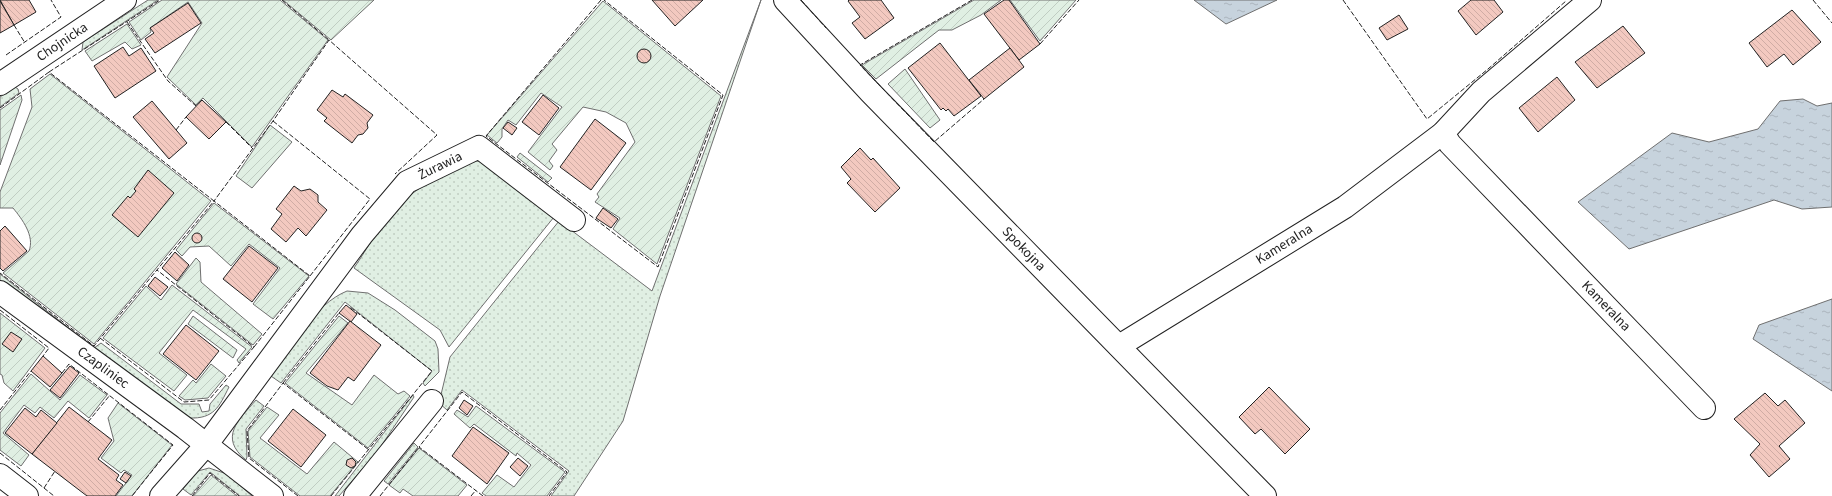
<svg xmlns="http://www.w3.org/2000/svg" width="1832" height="496" viewBox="0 0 1832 496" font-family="'Source Sans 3',sans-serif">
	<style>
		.grass { fill: url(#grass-dots); stroke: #6f6f6f }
		.garden { fill: url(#garden-furrows); stroke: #6f6f6f }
		.water { fill: url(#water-ripples); stroke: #6f6f6f }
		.building { fill: url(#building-back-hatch); stroke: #222 }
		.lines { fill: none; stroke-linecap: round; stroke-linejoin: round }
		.street-casing { stroke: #222; stroke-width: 24 }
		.secondary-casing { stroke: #222; stroke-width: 24 }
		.street { stroke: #fff; stroke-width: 22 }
		.secondary { stroke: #fff; stroke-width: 22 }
		.fence { stroke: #222; stroke-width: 1; stroke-dasharray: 5 2; stroke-linecap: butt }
		.labels { text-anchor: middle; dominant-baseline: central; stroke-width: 3; stroke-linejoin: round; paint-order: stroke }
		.street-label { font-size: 14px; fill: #222; stroke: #fff }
	</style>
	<defs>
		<pattern id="grass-dots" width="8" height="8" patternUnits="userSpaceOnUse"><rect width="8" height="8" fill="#e0efe3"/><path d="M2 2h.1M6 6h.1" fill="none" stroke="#c0cdc2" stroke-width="1.8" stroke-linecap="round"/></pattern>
		<pattern id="garden-furrows" width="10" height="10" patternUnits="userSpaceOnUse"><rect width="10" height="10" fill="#e0efe3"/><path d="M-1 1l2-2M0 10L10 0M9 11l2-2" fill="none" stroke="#c0cdc2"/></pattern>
		<pattern id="water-ripples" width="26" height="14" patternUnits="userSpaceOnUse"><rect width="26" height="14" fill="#c7d3dd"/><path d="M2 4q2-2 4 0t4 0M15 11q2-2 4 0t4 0" fill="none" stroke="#abb5bd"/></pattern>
		<pattern id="building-back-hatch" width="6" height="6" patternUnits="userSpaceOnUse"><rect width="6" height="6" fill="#f3c9c0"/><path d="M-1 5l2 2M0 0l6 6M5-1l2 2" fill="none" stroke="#d0aca5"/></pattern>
	</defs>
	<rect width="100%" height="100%" fill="#fff"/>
	<g class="grass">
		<path d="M148,0H158L82,50L83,42Z"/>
		<path d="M761,0L660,296L623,421L574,496H551L569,471L462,390L447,410L439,403L450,357L559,221L652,291Z"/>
		<path d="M15,87L18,89L19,93L0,107V97Z"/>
		<path d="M468,161H482L554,217L449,347L440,330L354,268C368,248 380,223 398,206C417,186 444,175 468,161Z"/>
		<path d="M0,274L94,348L101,343L181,404H199L202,412L209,411L210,404L226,385L229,387C219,407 214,419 189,418L0,282Z"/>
		<path d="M347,291L368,293L395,310L435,341L438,349L439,372L425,386L423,383L432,371L345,302L281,383L268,374C289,347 315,304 347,291Z"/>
		<path d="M413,395L414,397L377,452L339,496H335Z"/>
		<path d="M256,400L264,406L246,429L247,457L246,460C218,437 239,420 256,400Z"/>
		<path d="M414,443L418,447L388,484L384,481Z"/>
		<path d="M209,468L227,474L252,496H240L210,472L191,495L183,489L198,471Z"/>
	</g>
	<g class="garden">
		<path d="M162,0H280L328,40L252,147L203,98L196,105L167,77L202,23L188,2L150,28L151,32L141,40L129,22Z"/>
		<path d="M283,0H374L331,40Z"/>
		<path d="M974,0H1001L981,15L952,30H939L876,79L862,65Z"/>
		<path d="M1010,0H1076L1040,41Z"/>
		<path d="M603,1L721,96L657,264L613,229L620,218L595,202L599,197L597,194L635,142L626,123L606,112L583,107L552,144L557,150L549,161L553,166L550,170L528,152L562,107L541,93L516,125L508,120L502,129V137L497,143L487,135Z"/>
		<path d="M127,24L141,45L132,49L125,42L92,61L85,51Z"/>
		<path d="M905,69L940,120L930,128L888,84Z"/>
		<path d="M50,74L211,201L94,344L3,273L29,251C35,236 22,219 13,208H0V192L32,107L30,89Z"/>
		<path d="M21,95L22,100L0,165V110Z"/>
		<path d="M270,125L292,142L252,188L236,176Z"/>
		<path d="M520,153L552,178L548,182L517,157Z"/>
		<path d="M214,203L309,276L273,319L253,304L280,268L249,244L231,266L209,246L190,247L182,256L176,250Z"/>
		<path d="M196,258L200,262L201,282L262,334L253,345L176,284Z"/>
		<path d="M172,285L252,347L239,363L237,360L246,349L193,310L159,353L187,375L174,391L103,338L146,286L161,300Z"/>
		<path d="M0,313L45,348L13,391L4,383L2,375L0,374Z"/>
		<path d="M193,316L237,350L233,358L188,324Z"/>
		<path d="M339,316L348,323L306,373L352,405L374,375L398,394L404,391L410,396L368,448L285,383Z"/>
		<path d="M211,364L226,376L208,398L185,400L179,396L193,380L196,383Z"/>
		<path d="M31,374L60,400L80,375L107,395L89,418L68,401L54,418L40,407L35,413L24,405L3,433L29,455L21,466L0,450V413Z"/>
		<path d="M118,403L172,445L132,496H116L132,475L124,470L121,473L101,458L114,441L108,418Z"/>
		<path d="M476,406L565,472L547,496H486L482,493L497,475L514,487L531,465L517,453L516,456L474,424L470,428L454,414L457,410L468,417Z"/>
		<path d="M267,407L279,415L260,438L307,474L334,442L358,462L330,496H300L250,457L248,431Z"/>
		<path d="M419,448L467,485L458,496H413L403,489L400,493L389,485Z"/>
		<path d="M211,475L237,496H193Z"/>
	</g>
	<g class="water">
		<path d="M1194,0H1277L1226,24Z"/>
		<path d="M1803,99L1817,106L1832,103V207L1802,209L1774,200L1629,249L1578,202L1672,133L1709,142L1758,129L1780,101Z"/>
		<path d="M1832,299V391L1753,339L1759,325Z"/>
	</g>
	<g class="building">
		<path d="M0,0H29L36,12L14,25Z"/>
		<path d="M652,0H703L675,26Z"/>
		<path d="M849,0H881L894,18L865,39L852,23L860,17L848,1Z"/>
		<path d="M1004,0H1009L1040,44L1019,60L984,14Z"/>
		<path d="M1471,0H1494L1503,12L1476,35L1458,11Z"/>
		<path d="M0,1L14,25L0,33Z"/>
		<path d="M188,3L201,23L155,53L145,39L154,33L150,28Z"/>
		<path d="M1792,10L1821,42L1793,65L1784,54L1767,67L1749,43Z"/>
		<path d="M1399,15L1408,29L1387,40L1379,28Z"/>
		<path d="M1623,26L1645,53L1597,88L1575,62Z"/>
		<path d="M940,43L981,96L954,116L948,109L946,111L943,108L941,110L908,68Z"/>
		<path d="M123,47L129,56L141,48L156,71L115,98L94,66Z"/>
		<path d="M1010,48L1024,67L984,99L969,80Z"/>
		<circle cx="644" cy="56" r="7"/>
		<path d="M1557,77L1575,100L1538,132L1519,108Z"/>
		<path d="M332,90L343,97L345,94L373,115L367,123L368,128L363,134L358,135L352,143L324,121L327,118L317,110Z"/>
		<path d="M543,95L559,108L539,135L522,122Z"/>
		<path d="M202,100L226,122L209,139L186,117Z"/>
		<path d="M152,101L187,143L169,159L133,117Z"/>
		<path d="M595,119L626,143L591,190L560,167Z"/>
		<path d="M508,122L517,128L512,135L503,128Z"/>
		<path d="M860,148L871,160L873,158L900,188L875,212L847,183L851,179L841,167Z"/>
		<path d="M148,170L174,193L138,237L112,215L128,196L130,198L136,191L134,189Z"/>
		<path d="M294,186L301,191L310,189L318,195V202L327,210L306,236L298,228L286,242L271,229L282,214L276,209Z"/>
		<path d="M603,208L618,219L611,228L596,218Z"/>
		<path d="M5,226L27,251L3,271L0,268V231Z"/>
		<circle cx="197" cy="238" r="5"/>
		<path d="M249,246L278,268L252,302L223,279Z"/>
		<path d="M175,252L189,265L177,281L162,268Z"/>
		<path d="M155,277L168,287L160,296L148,286Z"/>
		<path d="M346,305L357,314L351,322L339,313Z"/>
		<path d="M350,321L381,345L354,381L348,377L338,390L327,386L310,373Z"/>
		<path d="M186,325L219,351L196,380L163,354Z"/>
		<path d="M11,332L22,339L13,352L2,344Z"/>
		<path d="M43,356L62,373L50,387L31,371Z"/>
		<path d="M70,366L79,373L60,398L50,390Z"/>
		<path d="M1269,387L1310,429L1285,454L1261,429L1255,434L1239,417Z"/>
		<path d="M1765,393L1778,406L1785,400L1805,423L1779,446L1790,459L1769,477L1750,455L1760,444L1734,419Z"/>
		<path d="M464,400L473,406L467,415L459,408Z"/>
		<path d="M69,407L112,440L98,459L119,475L116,480L123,485L115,496H87L32,454Z"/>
		<path d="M25,408L36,417L41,410L57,423L32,454L5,433Z"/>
		<path d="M293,409L326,435L301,467L268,441Z"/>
		<path d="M473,427L509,453L487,484L452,456Z"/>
		<path d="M352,458L356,462L355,466L351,468L346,465L347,460Z"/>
		<path d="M518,458L528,466L520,476L510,467Z"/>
		<path d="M125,472L131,476L126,483L120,479Z"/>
	</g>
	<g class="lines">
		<defs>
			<g id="street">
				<path id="s1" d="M785,0L870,92L1265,496"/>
				<path id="s2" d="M1443,133L1450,144L1704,408"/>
				<path id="s3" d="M0,292L185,428L272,496"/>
				<path id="s4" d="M1119,346L1345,207L1443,133L1481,92L1590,0"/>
				<path d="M0,475L27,496"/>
				<path id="s5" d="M161,496L207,444L362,235L407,182L479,147L574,220"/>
				<path d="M355,496L432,401"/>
			</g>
			<g id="secondary">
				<path id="s6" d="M0,84L125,0"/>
			</g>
		</defs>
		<use href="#street" class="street-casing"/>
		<use href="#secondary" class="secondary-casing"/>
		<use href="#street" class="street"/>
		<use href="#secondary" class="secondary"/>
		<g class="fence">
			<path d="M282,0L329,40"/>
			<path d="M601,0L486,136L658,267L723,95L604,0"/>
			<path d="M801,0L826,28"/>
			<path d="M972,0L860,65L934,142L984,99"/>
			<path d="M1343,0L1427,119L1488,69L1566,1"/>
			<path d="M1813,0L1832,23"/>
			<path d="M127,22L168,81L196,106"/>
			<path d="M14,25L25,43"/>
			<path d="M1040,44L1079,0"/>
			<path d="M6,55L61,17L51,0"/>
			<path d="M49,72L160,0"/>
			<path d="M0,108L49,72L214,201L94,346L0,273"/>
			<path d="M273,121L370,199L310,276"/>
			<path d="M226,122L253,149"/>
			<path d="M176,130L186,117"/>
			<path d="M0,310L49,348L43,356"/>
			<path d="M100,338L184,402L209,400L254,347L157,270"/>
			<path d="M254,347L310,276L214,201L273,121L329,40L437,135L395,174"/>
			<path d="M62,373L69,364L173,445L132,496"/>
			<path d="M283,383L339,313"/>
			<path d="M0,410L31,371"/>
			<path d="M88,422L110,395"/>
			<path d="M0,453L54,496"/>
			<path d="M44,488L55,471"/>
			<path d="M192,496L210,473L239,496"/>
			<path d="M298,496L249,458L247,431L283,383L369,450"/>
			<path d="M331,496L432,371L350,307"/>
			<path d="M380,496L419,447"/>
			<path d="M471,496L476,490"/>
			<path d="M483,496L419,447L462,392L567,472L549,496"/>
		</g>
	</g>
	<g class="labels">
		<g class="street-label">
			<text stroke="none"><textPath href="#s6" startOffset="75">Chojnicka</textPath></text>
			<text stroke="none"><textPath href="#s5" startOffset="436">Żurawia</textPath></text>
			<text stroke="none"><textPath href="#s4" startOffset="194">Kameralna</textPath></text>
			<text stroke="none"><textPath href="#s1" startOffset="345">Spokojna</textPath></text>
			<text stroke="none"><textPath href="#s2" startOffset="238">Kameralna</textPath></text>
			<text stroke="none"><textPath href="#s3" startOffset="128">Czapliniec</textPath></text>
		</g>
	</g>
</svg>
